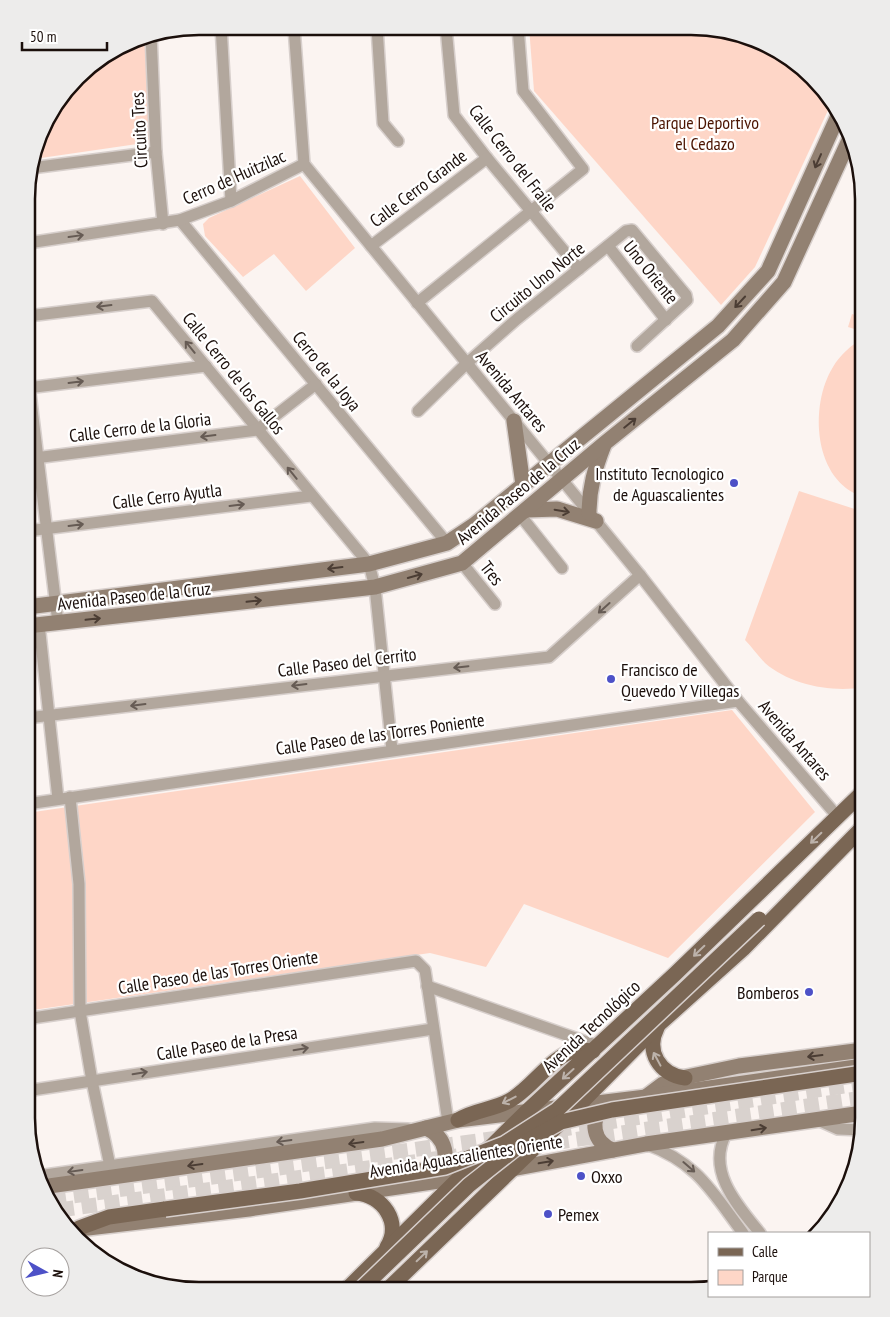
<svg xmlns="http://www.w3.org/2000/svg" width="890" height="1317" viewBox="0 0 890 1317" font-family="'PT Sans Narrow',sans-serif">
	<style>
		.green { fill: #fed6c7 }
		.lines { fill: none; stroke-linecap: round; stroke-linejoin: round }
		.primary-tunnel { stroke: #d9d2ce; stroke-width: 15; stroke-dasharray: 15 8; stroke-linecap: butt }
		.street-casing { stroke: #d7cfcc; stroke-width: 14 }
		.secondary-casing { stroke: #d7cfcc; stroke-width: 18 }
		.primary-casing { stroke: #d7cfcc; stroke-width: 18 }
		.street { stroke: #b2a79d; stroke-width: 11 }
		.secondary { stroke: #928172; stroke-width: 15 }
		.primary { stroke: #7a6654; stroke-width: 15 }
		.primary-bridge-casing { stroke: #d7cfcc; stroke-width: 18; stroke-linecap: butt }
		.primary-bridge { stroke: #7a6654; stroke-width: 15 }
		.oneway { stroke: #4b3d34 }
		.oneway2 { stroke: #665b54 }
		.oneway3 { stroke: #bcb2aa }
		.poi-dot { fill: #4d51c7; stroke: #fff; stroke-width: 2 }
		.labels { text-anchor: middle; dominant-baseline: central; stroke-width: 4.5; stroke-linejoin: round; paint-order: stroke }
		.park-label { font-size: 18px; fill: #4b1400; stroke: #fff }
		.street-label { font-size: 18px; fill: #1b0f0b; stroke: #fff }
		.poi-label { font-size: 18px; fill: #1b0f0b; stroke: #fff; text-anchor: start }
		.rim { fill: none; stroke: #1b0f0b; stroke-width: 2.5 }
	</style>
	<rect width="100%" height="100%" fill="#fbf4f1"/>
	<g class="green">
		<path d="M529,27L714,28L796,62L830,106L755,267L721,305L534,91Z"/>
		<path d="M144,35L151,142L34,159L49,113L85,69Z"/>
		<path d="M300,176L355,248L306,291L274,254L243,277L205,236L203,224L209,218Z"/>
		<path d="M852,314L864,318V332L848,327Z"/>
		<path d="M864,338V497C813,482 809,405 833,367C840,355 851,345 864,338Z"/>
		<path d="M799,491L864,512V687C833,693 790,685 765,663C758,656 752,647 745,640Z"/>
		<path d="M732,710L815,812L668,958L524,904L486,967L430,953L26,1011L27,813Z"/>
	</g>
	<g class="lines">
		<g class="primary-tunnel">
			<path d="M556,1130L863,1083"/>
			<path d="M531,1146L863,1098"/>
			<path d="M51,1199L506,1137"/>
			<path d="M59,1210L457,1156"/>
		</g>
		<defs>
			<g id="street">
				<path d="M221,26L231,201"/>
				<path d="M294,27L304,164L640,575L738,701L838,817"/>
				<path d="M377,27L383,123L398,141"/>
				<path d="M446,27L454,115L487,158L579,269"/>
				<path d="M151,34L156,152L163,224"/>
				<path d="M31,168L156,152"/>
				<path d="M180,220L447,543"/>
				<path d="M28,243L180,220L231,201L304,164"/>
				<path d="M371,246L487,158"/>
				<path d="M608,246L666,320"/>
				<path d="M417,303L583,169L523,91L518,27"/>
				<path d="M28,316L152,301L369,564L375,587L392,750"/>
				<path d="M27,368L58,623"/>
				<path d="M27,388L206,366"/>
				<path d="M418,411L466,364L517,319L626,231L632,230L686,295L687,300L637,346"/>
				<path d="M27,459L257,430L316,384"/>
				<path d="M520,515L562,568"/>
				<path d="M27,531L311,496"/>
				<path d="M462,563L495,604"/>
				<path d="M39,624L58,799"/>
				<path d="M27,718L549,657L640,575"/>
				<path d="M70,797L79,884L80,1011L92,1081L110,1166"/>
				<path d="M27,804L738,701"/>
				<path d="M427,986L598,1046"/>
				<path d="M26,1019L416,961L425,970L448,1122"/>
				<path d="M26,1091L433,1029"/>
				<path d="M818,1120L838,1129L863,1130"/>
				<path d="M726,1134C706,1171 738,1206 760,1233"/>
				<path d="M646,1144C698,1163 712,1192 743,1233"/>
				<path d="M38,1176L375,1128L408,1129"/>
			</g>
			<g id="secondary">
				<path d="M514,421L523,485"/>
				<path d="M527,510L557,509L596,521"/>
				<path d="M589,513C589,488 595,468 604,445"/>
				<path d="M27,607L369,564L447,543L474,525L718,326L768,271L838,116"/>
				<path d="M27,626L375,587L462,563L605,443L733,340L784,282L851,136"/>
				<path d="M647,1096L663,1084L677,1079L739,1066L863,1050"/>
				<path d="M604,1105C589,1120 593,1143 613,1150"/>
				<path d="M426,1128C446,1137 452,1160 436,1176"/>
				<path d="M506,1170L646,1144L863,1113"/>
				<path d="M42,1187L382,1139L458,1120L646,1097L863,1066"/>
				<path d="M88,1228L249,1209L466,1177"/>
			</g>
			<g id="primary">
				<path d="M657,1028C645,1051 660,1075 685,1078"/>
				<path d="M458,1120C474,1110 492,1110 509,1101C533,1088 550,1056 577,1050C582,1049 588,1051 593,1051"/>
				<path d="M356,1193C383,1195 402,1223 387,1247"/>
				<path d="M79,1228L109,1217L165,1209"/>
				<path d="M346,1290L525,1113L675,974L863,792"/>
				<path d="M387,1290L579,1105L657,1026L743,949L863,827"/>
			</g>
		</defs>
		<use href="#street" class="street-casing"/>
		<use href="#secondary" class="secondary-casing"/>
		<use href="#primary" class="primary-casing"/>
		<use href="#street" class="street"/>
		<use href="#secondary" class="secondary"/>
		<use href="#primary" class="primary"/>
		<defs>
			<g id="primary-bridge">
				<path d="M165,1209L300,1191L445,1167L504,1144L557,1110L759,919"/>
				<path d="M360,1290L469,1185L520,1145L561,1122L612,1110L863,1073"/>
			</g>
		</defs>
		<use href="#primary-bridge" class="primary-bridge-casing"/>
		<use href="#primary-bridge" class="primary-bridge"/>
	</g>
	<defs><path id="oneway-shaft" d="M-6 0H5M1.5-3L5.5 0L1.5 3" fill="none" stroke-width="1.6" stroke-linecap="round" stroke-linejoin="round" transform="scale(1.25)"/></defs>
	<g class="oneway">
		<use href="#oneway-shaft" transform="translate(818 161) rotate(114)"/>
		<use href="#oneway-shaft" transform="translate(740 302) rotate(133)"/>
		<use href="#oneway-shaft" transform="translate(630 423) rotate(-39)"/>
		<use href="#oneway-shaft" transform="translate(562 511) rotate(10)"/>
		<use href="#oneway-shaft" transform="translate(335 568) rotate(173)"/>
		<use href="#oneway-shaft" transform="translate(415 576) rotate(-16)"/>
		<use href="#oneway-shaft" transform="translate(254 601) rotate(-6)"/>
		<use href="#oneway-shaft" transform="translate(93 619) rotate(-6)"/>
		<use href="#oneway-shaft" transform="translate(815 1056) rotate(173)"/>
		<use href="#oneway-shaft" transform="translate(759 1129) rotate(-9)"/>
		<use href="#oneway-shaft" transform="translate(356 1143) rotate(172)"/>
		<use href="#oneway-shaft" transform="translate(546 1162) rotate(-10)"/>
		<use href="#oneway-shaft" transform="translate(195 1165) rotate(172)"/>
	</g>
	<g class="oneway2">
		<use href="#oneway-shaft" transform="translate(76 236) rotate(-8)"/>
		<use href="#oneway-shaft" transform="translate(104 306) rotate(173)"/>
		<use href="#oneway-shaft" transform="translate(190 347) rotate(-129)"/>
		<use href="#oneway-shaft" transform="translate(76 382) rotate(-7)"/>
		<use href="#oneway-shaft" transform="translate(208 436) rotate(173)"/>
		<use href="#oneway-shaft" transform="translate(292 473) rotate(-129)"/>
		<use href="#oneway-shaft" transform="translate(237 505) rotate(-7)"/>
		<use href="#oneway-shaft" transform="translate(76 525) rotate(-7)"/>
		<use href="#oneway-shaft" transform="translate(604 608) rotate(138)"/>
		<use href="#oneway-shaft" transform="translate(461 667) rotate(174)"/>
		<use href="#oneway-shaft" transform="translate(299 685) rotate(173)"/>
		<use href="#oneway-shaft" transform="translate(138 705) rotate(173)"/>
		<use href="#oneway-shaft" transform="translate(301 1049) rotate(-9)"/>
		<use href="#oneway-shaft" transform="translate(140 1073) rotate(-9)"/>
		<use href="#oneway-shaft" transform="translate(284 1141) rotate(172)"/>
		<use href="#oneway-shaft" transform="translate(689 1167) rotate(41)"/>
		<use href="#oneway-shaft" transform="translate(75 1171) rotate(172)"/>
	</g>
	<g class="oneway3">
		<use href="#oneway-shaft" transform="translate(816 838) rotate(136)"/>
		<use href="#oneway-shaft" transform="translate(699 951) rotate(136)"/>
		<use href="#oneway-shaft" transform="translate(657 1059) rotate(-118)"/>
		<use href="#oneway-shaft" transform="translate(568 1074) rotate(138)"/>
		<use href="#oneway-shaft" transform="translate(509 1100) rotate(153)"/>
		<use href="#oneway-shaft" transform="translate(422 1256) rotate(-44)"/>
	</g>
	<g class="poi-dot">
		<circle cx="734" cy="483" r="5"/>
		<circle cx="611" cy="679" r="5"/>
		<circle cx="809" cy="992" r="5"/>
		<circle cx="581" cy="1176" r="5"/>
		<circle cx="548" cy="1214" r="5"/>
	</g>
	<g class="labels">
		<g class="park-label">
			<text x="705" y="122">Parque Deportivo<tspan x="705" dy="21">el Cedazo</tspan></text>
		</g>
		<g class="street-label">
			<text transform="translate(139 130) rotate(-93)">Circuito Tres</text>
			<text transform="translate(513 158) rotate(52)">Calle Cerro del Fraile</text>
			<text transform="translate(234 177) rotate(-24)">Cerro de Huitzilac</text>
			<text transform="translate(418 188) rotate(-37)">Calle Cerro Grande</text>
			<text transform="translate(651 272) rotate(51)">Uno Oriente</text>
			<text transform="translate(537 282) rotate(-39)">Circuito Uno Norte</text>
			<text transform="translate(327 371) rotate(51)">Cerro de la Joya</text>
			<text transform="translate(234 373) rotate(51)">Calle Cerro de los Gallos</text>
			<text transform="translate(512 391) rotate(50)">Avenida Antares</text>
			<text transform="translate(140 427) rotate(-7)">Calle Cerro de la Gloria</text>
			<text transform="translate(518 491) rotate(-40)">Avenida Paseo de la Cruz</text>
			<text transform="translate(167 496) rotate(-7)">Calle Cerro Ayutla</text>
			<text transform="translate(492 573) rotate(52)">Tres</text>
			<text transform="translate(134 596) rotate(-6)">Avenida Paseo de la Cruz</text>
			<text transform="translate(347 662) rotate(-7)">Calle Paseo del Cerrito</text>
			<text transform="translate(380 734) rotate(-8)">Calle Paseo de las Torres Poniente</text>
			<text transform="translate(795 740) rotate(49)">Avenida Antares</text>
			<text transform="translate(218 972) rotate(-9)">Calle Paseo de las Torres Oriente</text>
			<text transform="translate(591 1026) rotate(-43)">Avenida Tecnológico</text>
			<text transform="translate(227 1043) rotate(-9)">Calle Paseo de la Presa</text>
			<text transform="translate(466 1156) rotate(-9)">Avenida Aguascalientes Oriente</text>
		</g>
		<g class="poi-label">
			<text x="724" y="473" text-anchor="end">Instituto Tecnologico<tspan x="724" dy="21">de Aguascalientes</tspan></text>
			<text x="621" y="669">Francisco de<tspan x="621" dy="21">Quevedo Y Villegas</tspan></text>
			<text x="799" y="992" text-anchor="end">Bomberos</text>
			<text x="591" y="1176">Oxxo</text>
			<text x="558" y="1214">Pemex</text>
		</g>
	</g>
	<path d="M0 0H890V1317H0ZM199 35H691A164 164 0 0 1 855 199V1118A164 164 0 0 1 691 1282H199A164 164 0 0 1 35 1118V199A164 164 0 0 1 199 35Z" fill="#edeceb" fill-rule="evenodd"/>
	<path class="rim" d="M199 35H691A164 164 0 0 1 855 199V1118A164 164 0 0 1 691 1282H199A164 164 0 0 1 35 1118V199A164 164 0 0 1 199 35Z"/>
	<rect x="708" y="1232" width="162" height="65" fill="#ffffff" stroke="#a49f9d"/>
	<rect x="718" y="1248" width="25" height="8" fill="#7a6654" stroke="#a49f9d"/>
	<text x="752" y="1257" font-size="15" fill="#1b0f0b">Calle</text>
	<rect x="718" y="1270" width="25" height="15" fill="#fed6c7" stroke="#a49f9d"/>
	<text x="752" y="1282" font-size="15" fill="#1b0f0b">Parque</text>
	<g transform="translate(45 1272) rotate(98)"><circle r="24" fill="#ffffff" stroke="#a49f9d"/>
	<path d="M0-4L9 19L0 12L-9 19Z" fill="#4d51c7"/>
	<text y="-8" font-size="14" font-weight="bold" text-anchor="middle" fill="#1b0f0b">N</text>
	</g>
	<path d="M22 42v8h85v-8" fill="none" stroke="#1b0f0b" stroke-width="2.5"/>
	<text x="30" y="42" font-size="15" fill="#1b0f0b" stroke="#ffffff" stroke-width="4" paint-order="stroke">50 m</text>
</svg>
